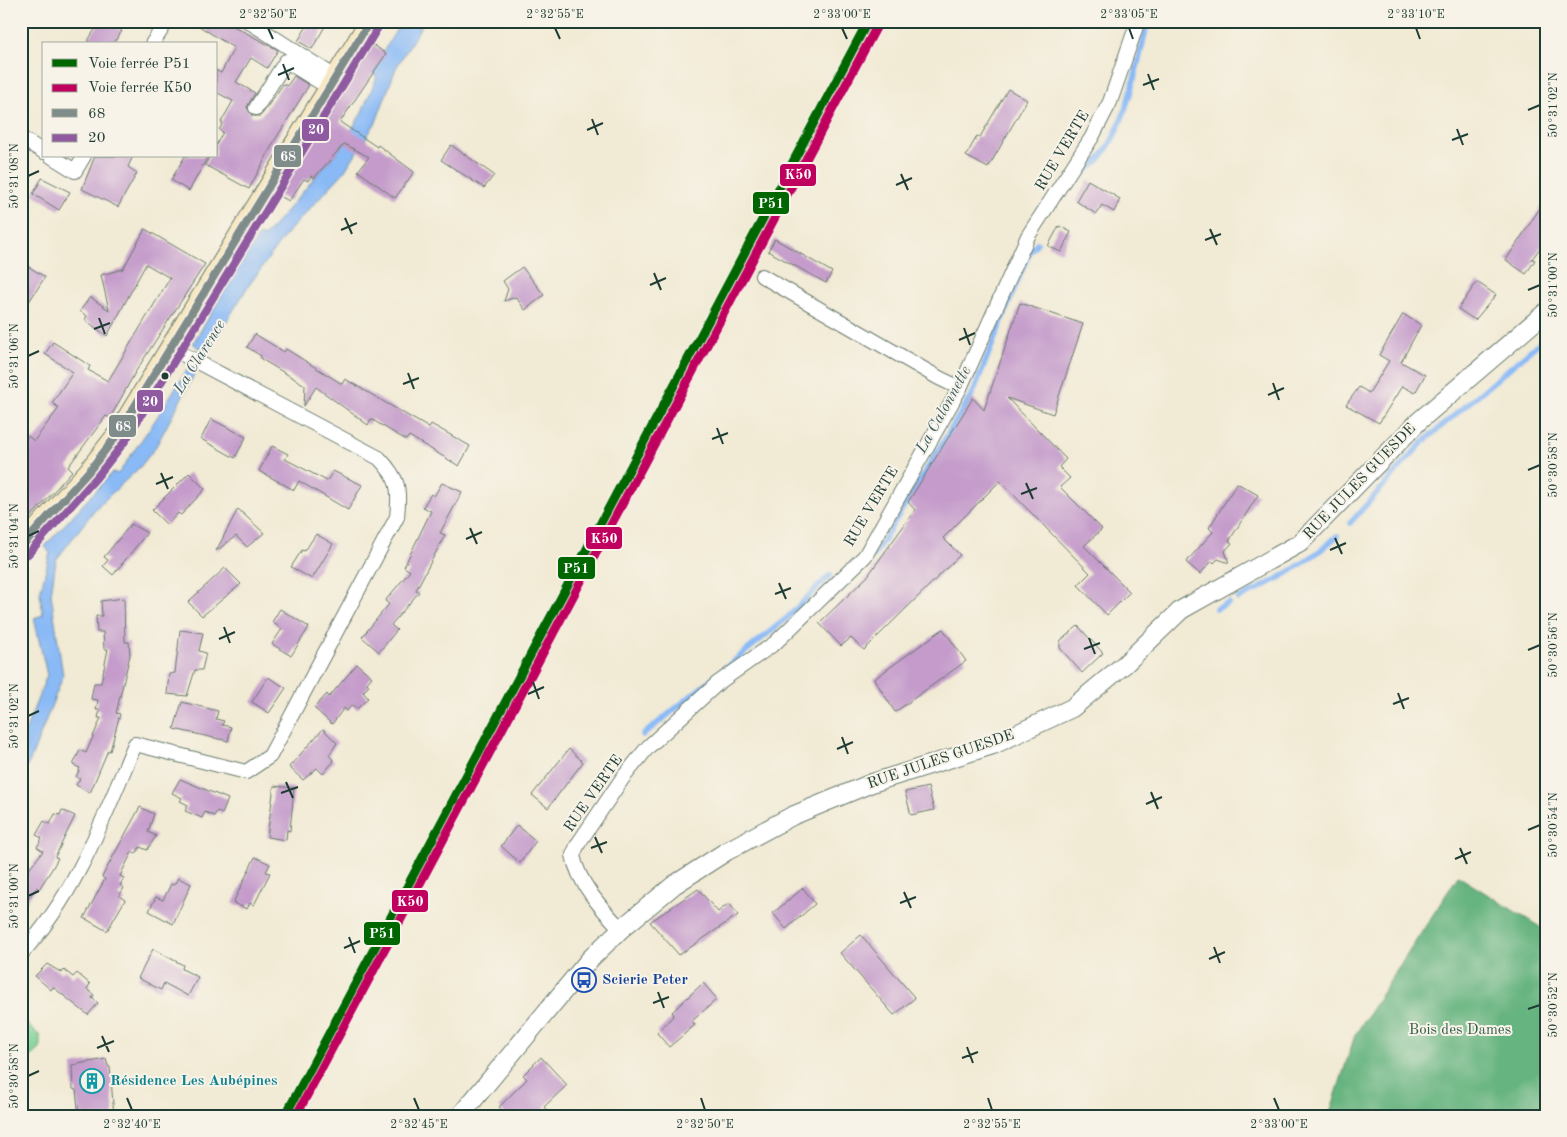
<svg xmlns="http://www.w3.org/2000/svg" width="1567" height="1137" viewBox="0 0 1567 1137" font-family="'Old Standard TT',serif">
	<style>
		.green { fill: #7dd296; stroke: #4e8865 }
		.forest { fill: #66b47f; stroke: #42785a }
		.water { fill: #8abaf6; stroke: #547c95 }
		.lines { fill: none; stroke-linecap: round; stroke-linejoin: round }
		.stream { stroke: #8abaf6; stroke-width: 5.5 }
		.building { fill: #c49bcb }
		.minor-casing { stroke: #687a6c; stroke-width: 16 }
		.tertiary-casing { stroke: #687a6c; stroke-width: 20 }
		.secondary-casing { stroke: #687a6c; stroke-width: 22 }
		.minor { stroke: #fff; stroke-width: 14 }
		.tertiary { stroke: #fff; stroke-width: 18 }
		.secondary { stroke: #f7e8c3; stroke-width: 20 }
		.bus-1-casing { stroke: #f7f3e8; stroke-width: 11 }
		.bus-2-casing { stroke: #f7f3e8; stroke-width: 11 }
		.bus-1 { stroke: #808c89; stroke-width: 8 }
		.bus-2 { stroke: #8f5aa0; stroke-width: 8 }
		.rail-1-casing { stroke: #f7f3e8; stroke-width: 12 }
		.rail-2-casing { stroke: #f7f3e8; stroke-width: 12 }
		.rail-1 { stroke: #060; stroke-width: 9 }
		.rail-2 { stroke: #bf005f; stroke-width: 9 }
		.ticks { fill: none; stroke: #1f3d34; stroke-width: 2 }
		.bus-dot { fill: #1f3d34; stroke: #f7f3e8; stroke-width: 2 }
		.labels { text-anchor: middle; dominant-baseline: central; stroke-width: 4; stroke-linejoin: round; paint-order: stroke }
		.street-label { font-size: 15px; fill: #1f3d34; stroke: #f7f3e8 }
		.transit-label { font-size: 15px; font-weight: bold; fill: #164399; stroke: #f7f3e8; text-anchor: start }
		.park-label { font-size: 15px; fill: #325b48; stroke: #f7f3e8 }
		.culture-label { font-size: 15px; font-weight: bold; fill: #0d838f; stroke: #f7f3e8; text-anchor: start }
		.water-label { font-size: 16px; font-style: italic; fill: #3a5c64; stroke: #f7f3e8 }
		.line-badge { stroke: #f7f3e8; stroke-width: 2 }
		.badge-label { font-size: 14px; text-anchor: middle; font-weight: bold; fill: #fff }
		.neatline { fill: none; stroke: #1f3d34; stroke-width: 2 }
		.ticks-label { font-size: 12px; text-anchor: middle; fill: #1f3d34 }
	</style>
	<rect width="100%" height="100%" fill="#f7f3e8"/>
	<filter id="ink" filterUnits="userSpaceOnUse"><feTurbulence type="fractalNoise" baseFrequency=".02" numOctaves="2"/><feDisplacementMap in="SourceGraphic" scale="10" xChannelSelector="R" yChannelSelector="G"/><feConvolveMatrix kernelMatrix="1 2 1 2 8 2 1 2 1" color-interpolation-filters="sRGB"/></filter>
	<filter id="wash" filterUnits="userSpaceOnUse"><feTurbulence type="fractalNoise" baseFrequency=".0096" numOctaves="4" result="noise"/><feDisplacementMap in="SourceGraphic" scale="20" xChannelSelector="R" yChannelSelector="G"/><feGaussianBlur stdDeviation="1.12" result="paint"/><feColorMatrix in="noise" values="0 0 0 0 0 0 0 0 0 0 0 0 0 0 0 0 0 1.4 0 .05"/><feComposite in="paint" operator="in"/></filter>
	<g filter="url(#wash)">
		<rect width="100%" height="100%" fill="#f1ead4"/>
		<path class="green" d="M21,1019L40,1036V1049L21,1065Z"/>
		<path class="forest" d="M1458,876L1540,927L1546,934V1116H1329L1355,1035Z"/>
		<path class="water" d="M402,21H424L396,68L376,122L344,172L286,234L247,288L195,373L155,448L140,467L95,509L56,560L51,594L63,676L30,761L21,777V742L47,675L34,618L43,615L40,593L50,553L45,546L113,472L118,474L154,422L200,349L193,343L259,235L264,237L342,146L361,114L377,77L373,74L385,54L383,52Z"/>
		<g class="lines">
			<g class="stream">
				<path d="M1084,172C1124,149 1137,65 1148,21"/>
				<path d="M1350,523L1423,442L1546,337"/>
				<path d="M873,557L973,393L1029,253L1037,243"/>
				<path d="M1238,599C1274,582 1307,564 1337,536"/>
				<path d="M1216,609L1229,603"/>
				<path d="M643,735L788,617L830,575"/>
			</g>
		</g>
		<g id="blocks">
			<g class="building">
				<path d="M100,21H107L122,31L113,44H86Z"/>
				<path d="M191,21H224L278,50L267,68L251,58L236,82L255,93L247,107L252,116H260L263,113L283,84L287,86L294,76L309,85L275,140L249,189L205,165L210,156H216V145L223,132L219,130L223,123L221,122L233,101L216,92V70L221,73L234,48Z"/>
				<path d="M310,21H328L312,49L298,41Z"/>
				<path d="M374,45L386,54L340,122L377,147L378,145L414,172L395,198L358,171L369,157L344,144L314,178L311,176L308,181L304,179L289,201L278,195L341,91Z"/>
				<path d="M1008,89L1027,100L988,168L966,156L977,136L980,137Z"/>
				<path d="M451,145L494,175L484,188L441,160Z"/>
				<path d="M95,156H133L128,167L137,173L118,207L82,189Z"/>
				<path d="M185,156H208L189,191L171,180Z"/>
				<path d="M42,178L70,192L59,210L33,194Z"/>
				<path d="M1088,180L1120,199L1114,212L1102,205L1096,214L1076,201Z"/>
				<path d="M1546,199V240L1532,259L1535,260L1526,274L1506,260Z"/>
				<path d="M1059,226L1071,232L1061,252L1048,246Z"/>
				<path d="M145,229L205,264L136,371L110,418L106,416L68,467L72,471L21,528V444L28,436L34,441L59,408L52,403L73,372L45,354L53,342L90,366L88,370L108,381L170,278L146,264L107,336L85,320L87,316L80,311L90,297L109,310L101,275L123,269Z"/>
				<path d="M775,239L832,272L826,283L768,251Z"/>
				<path d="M26,265L45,277L21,314V273Z"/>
				<path d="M522,267L544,295L525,310L516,297L504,301L508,289L503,281Z"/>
				<path d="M1477,282L1496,295L1475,320L1458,309Z"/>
				<path d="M1020,303L1083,324L1053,414L1007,398L1066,459L1059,467L1070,478L1060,487L1102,529L1084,546L1130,592L1107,615L1078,585L1090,573L1000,481L943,538L960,555L864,650L851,638L841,646L819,623L867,577L915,510L908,502L973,398L984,410Z"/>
				<path d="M1403,314L1421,325L1401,362L1425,375L1415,393L1402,386L1379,423L1346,405L1359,387L1369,393L1389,361L1379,355Z"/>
				<path d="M255,334L284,352L286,349L342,384L345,379L429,428L431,424L470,446L459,466L409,436L406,440L371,419L368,425L316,387L304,406L305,385L261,359V356L247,347Z"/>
				<path d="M211,419L246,437L235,458L201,439Z"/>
				<path d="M272,446L288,454L285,459L327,481L333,471L362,485L348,510L299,481L294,490L259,471Z"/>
				<path d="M189,473L205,489L181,515L178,513L167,525L152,510Z"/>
				<path d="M442,483L462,492L440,533L445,535L416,590L419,592L391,625L397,630L379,652L362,637L389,604L385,601L410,571L404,567L431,511L423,507L431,494L434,496Z"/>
				<path d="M1237,483L1258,495L1229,541L1232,543L1225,551L1229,563L1218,559L1214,563L1212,561L1200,574L1186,562L1213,532L1209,528Z"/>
				<path d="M238,509L264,533L247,547L236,536L216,551Z"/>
				<path d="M131,524L147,533L113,575L103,566L108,560L104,557Z"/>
				<path d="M316,534L333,544L312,579L291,567L302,550L305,551Z"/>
				<path d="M225,568L241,584L202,616L188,602Z"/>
				<path d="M124,598L125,642H129L130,655L116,713L120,714L110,751L108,750L90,793L76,785L80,779L76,777L80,768L73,765L80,750L86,753L101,718H98L100,710H96L98,700L91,699L94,683H101L108,649H104L103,632H97L96,616H102L101,601Z"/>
				<path d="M280,609L309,627L291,656L272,644L282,629L272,622Z"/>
				<path d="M1078,626L1103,653L1082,673L1060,648V641Z"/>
				<path d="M943,629L966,661L895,712L874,679Z"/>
				<path d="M180,630L203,633L199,651L206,653L202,670H195L187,696L167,694L169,674L175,673Z"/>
				<path d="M357,664L372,677L367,683L369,686L363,692L368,698L357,709L352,705L347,711L344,708L332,724L314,708L327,694L329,697Z"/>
				<path d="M268,677L286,688L269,713L252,702Z"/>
				<path d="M182,702L218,711L216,719L224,721L222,725L231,727L228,741L174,729Z"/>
				<path d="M323,729L337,743L329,755L334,761L323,774L317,768L303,780L289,767Z"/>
				<path d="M569,749L583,762L548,808L532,795Z"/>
				<path d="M180,779L228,799L222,814L217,811L214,816L205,812L202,818L185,811L188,805L180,801L182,798L172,793Z"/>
				<path d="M274,786L294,788L290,831L287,830L286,840L267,837Z"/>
				<path d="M928,787L934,810L911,815L905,792Z"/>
				<path d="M140,807L154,814L148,832L156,836L147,850L140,847L136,854L132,852L120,876L124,878L120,885L124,888L119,896L125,900L107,931L84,918L105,879L102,877Z"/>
				<path d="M62,810L75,816L55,857L58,858L52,869L39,889L37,887L21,908V880L43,851L37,847L42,838L36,835L44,821L50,824L55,814L60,815Z"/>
				<path d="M517,825L536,841L520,863L501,846Z"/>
				<path d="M255,857L270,864L266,872L270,873L254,905L250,903L247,909L233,903Z"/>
				<path d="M178,878L191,884L173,924L149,911L156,897L163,900L171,884L174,885Z"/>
				<path d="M803,888L815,904L786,929L773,913Z"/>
				<path d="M698,889L718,912L729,903L738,915L679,955L650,922Z"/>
				<path d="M861,935L915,998L894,1015L840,953Z"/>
				<path d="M153,949L183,965L182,969L198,977L188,996L164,983L161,990L138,978Z"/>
				<path d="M47,964L62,973L64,970L73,977L77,973L90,984L87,989L94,995L92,998L98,1003L88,1015L53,987L51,990L35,976Z"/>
				<path d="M703,983L717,999L692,1021L695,1025L669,1047L657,1033L674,1015L672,1012Z"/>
				<path d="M541,1057L567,1085L544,1107L552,1116H507L499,1107L527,1079L523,1075Z"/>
				<path d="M106,1059L108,1066L110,1067L114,1116H79L76,1090L73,1089L72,1065Z"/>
			</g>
		</g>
	</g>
	<g filter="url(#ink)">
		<use href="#blocks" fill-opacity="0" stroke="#687a6c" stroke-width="1"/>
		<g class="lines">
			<defs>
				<g id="minor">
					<path d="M248,21L335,77"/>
					<path d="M152,44L167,21"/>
					<path d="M256,108L286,61L328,87"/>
					<path d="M21,138L44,152"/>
					<path d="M51,156L75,171L84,156"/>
					<path d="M762,276L939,378L960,388"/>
					<path d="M621,929C602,909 578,883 573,855L578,844L622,779L648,747L718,683L775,643L865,556L960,388L1028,236L1092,137L1110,102L1138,21"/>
					<path d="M21,954C76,895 104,817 135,744L246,772L270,756L397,517C400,488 399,479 379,458L171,348"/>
				</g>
				<path id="tertiary" d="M460,1116L590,959L621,929L674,885L727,851L792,816L872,783L993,745L1072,708L1125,664L1181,610L1300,543L1419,421L1546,312"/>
				<path id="secondary" d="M21,547L89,471L117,435L370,21"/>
			</defs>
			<use href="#minor" class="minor-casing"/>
			<use href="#tertiary" class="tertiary-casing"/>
			<use href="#secondary" class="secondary-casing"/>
			<use href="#minor" class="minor"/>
			<use href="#tertiary" class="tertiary"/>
			<use href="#secondary" class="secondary"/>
			<defs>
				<path id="bus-1" d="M21,547L89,471L117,435L370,21"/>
				<path id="bus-2" d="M28,554L96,478L126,440L379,26"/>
			</defs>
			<use href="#bus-1" class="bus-1-casing"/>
			<use href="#bus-2" class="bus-2-casing"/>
			<use href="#bus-1" class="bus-1"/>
			<use href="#bus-2" class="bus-2"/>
			<defs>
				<path id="rail-1" d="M285,1116L868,21"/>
				<path id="rail-2" d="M296,1116L877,26"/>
			</defs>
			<use href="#rail-1" class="rail-1-casing"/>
			<use href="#rail-2" class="rail-2-casing"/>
			<use href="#rail-1" class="rail-1"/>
			<use href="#rail-2" class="rail-2"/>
		</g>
	</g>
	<path class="ticks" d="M268,28L273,39M555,28L560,39M842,28L847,39M1129,28L1133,39M1416,28L1420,39M283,64L289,80M1148,74L1154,90M278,75L294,68M1143,85L1159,79M1528,110L1540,105M592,119L598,135M1457,129L1463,145M587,130L603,123M1452,140L1468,134M901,174L908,190M28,176L39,171M896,185L912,178M345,218L352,234M1210,229L1217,245M341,230L357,223M1205,240L1221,234M654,273L661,290M650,285L666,278M1528,290L1540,285M99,318L105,334M964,328L970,345M94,329L110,323M959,340L975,333M28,356L39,351M408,373L414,389M1273,383L1279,400M403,384L419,378M1268,395L1284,388M717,428L723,444M712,439L728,433M1528,470L1540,465M161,473L168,489M1026,483L1033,499M156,484L173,477M1021,494L1037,488M470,528L477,544M28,536L39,531M1335,538L1342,554M466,539L482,532M1330,550L1346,543M779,583L786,599M775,594L791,588M224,627L230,643M1089,638L1095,654M219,639L235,632M1084,649L1100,643M1528,650L1540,645M533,682L539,699M1398,693L1404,709M528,694L544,687M1393,704L1409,698M28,716L39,711M842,737L848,754M837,749L853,742M286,782L293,798M1151,792L1158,809M281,793L298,787M1146,804L1162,797M1528,830L1540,825M595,837L602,853M591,848L607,842M1460,848L1467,864M1455,859L1471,852M904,892L911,908M28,896L39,891M900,903L916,897M349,937L355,953M1214,947L1220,963M344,948L360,941M1209,959L1225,952M658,992L664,1008M653,1003L669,997M1528,1009L1540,1005M102,1036L109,1052M967,1047L973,1063M97,1048L114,1041M962,1058L978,1052M28,1076L39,1071M127,1098L132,1110M414,1098L419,1110M701,1098L705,1110M988,1098L992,1110M1274,1098L1279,1110"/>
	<defs>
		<symbol id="bus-ring" viewBox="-11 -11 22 22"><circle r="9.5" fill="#f7f3e8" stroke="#1a4fb4" stroke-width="1.5"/><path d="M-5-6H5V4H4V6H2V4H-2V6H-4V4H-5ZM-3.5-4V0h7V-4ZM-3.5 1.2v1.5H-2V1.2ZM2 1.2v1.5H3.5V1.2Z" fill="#1a4fb4"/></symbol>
		<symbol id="building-ring" viewBox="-11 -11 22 22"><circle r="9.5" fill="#f7f3e8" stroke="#0f9aa8" stroke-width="1.5"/><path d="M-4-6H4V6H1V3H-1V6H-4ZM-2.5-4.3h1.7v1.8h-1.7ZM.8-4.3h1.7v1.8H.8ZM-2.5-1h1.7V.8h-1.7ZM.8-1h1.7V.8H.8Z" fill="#0f9aa8"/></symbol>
	</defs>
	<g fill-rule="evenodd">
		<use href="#bus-ring" x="570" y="966" width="28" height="28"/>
		<use href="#building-ring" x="78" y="1067" width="28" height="28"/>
	</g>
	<circle class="bus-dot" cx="165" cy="376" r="4.5"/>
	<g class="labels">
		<g class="street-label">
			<text transform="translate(1063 151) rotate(-59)">RUE VERTE</text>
			<text transform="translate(1360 482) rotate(-46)">RUE JULES GUESDE</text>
			<text transform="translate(872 507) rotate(-59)">RUE VERTE</text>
			<text transform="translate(941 760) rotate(-19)">RUE JULES GUESDE</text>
			<text transform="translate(594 794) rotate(-55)">RUE VERTE</text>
		</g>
		<g class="transit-label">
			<text x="602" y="980">Scierie Peter</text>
		</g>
		<g class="park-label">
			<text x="1460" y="1030">Bois des Dames</text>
		</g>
		<g class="culture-label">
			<text x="110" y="1081">Résidence Les Aubépines</text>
		</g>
		<g class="water-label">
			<text transform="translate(200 357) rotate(-58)">La Clarence</text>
			<text transform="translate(944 410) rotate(-61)">La Calonnette</text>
		</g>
	</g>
	<g class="line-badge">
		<rect x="301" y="118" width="29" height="24" rx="5" fill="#8f5aa0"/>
		<rect x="273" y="144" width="29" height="24" rx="5" fill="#808c89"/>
		<rect x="779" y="163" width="38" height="24" rx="5" fill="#bf005f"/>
		<rect x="752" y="191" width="38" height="24" rx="5" fill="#060"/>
		<rect x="136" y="389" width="28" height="24" rx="5" fill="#8f5aa0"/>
		<rect x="108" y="414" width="29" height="24" rx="5" fill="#808c89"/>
		<rect x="585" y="526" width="38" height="24" rx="5" fill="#bf005f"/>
		<rect x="557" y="556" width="39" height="24" rx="5" fill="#060"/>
		<rect x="391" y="889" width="38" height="24" rx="5" fill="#bf005f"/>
		<rect x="363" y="921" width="38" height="25" rx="5" fill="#060"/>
	</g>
	<g class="badge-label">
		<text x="316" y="134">20</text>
		<text x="288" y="161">68</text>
		<text x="798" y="179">K50</text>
		<text x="771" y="208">P51</text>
		<text x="150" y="406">20</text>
		<text x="123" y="431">68</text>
		<text x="604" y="543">K50</text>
		<text x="576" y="573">P51</text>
		<text x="410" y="906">K50</text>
		<text x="382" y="938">P51</text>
	</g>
	<rect width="1567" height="1137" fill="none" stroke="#f7f3e8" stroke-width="55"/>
	<rect x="42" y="42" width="175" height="115" fill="#f7f3e8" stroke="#a1aaa0"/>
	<rect x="52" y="59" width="25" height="8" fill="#006600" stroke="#a1aaa0"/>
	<text x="88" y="68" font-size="15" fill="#1f3d34">Voie ferrée P51</text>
	<rect x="52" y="84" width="25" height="8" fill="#bf005f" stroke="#a1aaa0"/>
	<text x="88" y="92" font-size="15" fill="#1f3d34">Voie ferrée K50</text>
	<rect x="52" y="109" width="25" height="8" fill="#808c89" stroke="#a1aaa0"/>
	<text x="88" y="118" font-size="15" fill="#1f3d34">68</text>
	<rect x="52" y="134" width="25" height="8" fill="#8f5aa0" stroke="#a1aaa0"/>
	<text x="88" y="142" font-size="15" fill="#1f3d34">20</text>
	<rect x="28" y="28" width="1512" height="1082" class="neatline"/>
	<g class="ticks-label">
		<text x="268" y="18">2°32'50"E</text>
		<text x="555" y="18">2°32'55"E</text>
		<text x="842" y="18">2°33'00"E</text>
		<text x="1129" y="18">2°33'05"E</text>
		<text x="1416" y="18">2°33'10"E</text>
		<text transform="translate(1553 105) rotate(-90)" y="4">50°31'02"N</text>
		<text transform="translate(14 176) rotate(-90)" y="4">50°31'08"N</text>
		<text transform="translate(1553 285) rotate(-90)" y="4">50°31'00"N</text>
		<text transform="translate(14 356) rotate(-90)" y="4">50°31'06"N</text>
		<text transform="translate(1553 465) rotate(-90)" y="4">50°30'58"N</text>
		<text transform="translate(14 536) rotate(-90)" y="4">50°31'04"N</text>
		<text transform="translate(1553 645) rotate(-90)" y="4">50°30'56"N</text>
		<text transform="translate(14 716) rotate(-90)" y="4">50°31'02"N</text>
		<text transform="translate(1553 825) rotate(-90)" y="4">50°30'54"N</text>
		<text transform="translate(14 896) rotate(-90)" y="4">50°31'00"N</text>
		<text transform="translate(1553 1005) rotate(-90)" y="4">50°30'52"N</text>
		<text transform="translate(14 1076) rotate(-90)" y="4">50°30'58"N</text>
		<text x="132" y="1128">2°32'40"E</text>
		<text x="419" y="1128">2°32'45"E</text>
		<text x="705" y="1128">2°32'50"E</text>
		<text x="992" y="1128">2°32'55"E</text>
		<text x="1279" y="1128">2°33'00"E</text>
	</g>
</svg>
